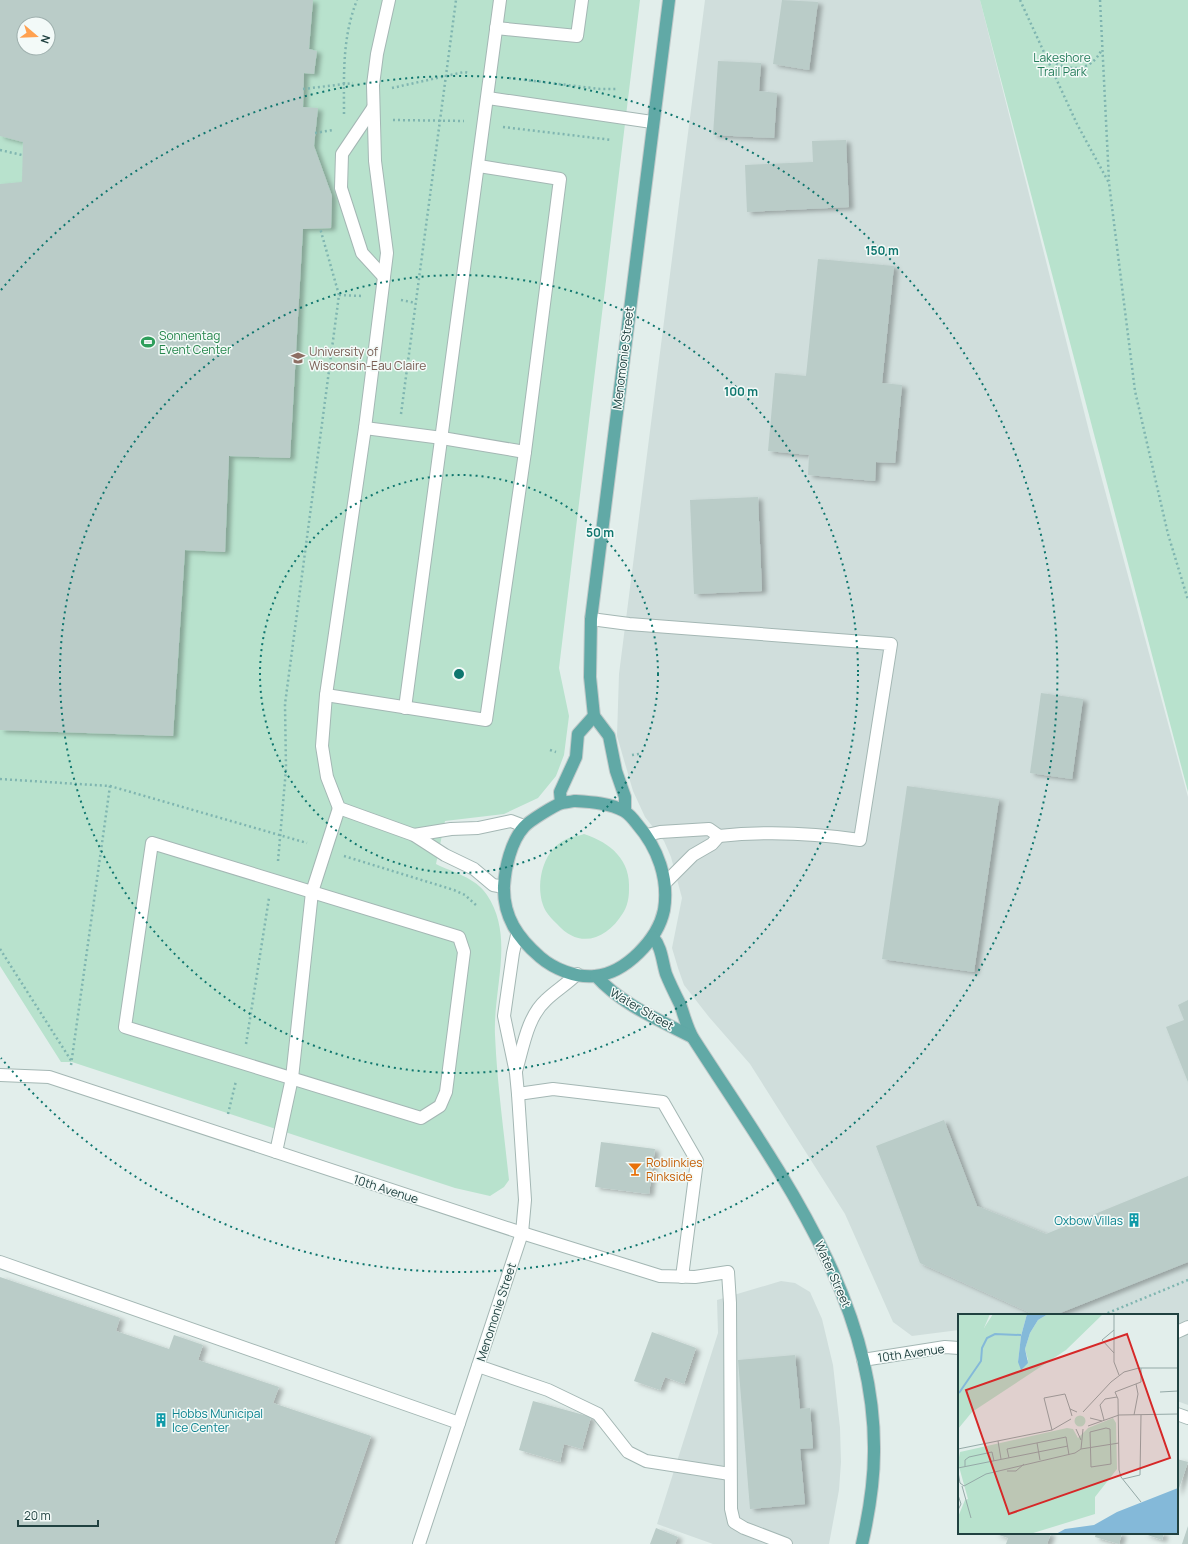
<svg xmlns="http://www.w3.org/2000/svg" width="1188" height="1544" viewBox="0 0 1188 1544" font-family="Manrope,sans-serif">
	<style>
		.built { fill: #d0dedc }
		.green { fill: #b8e2cd; fill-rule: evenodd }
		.building { fill: #baccc8; fill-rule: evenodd; filter: url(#shadow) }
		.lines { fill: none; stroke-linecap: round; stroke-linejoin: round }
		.minor-casing { stroke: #a4b7b4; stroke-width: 14 }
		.major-casing { stroke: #c1caca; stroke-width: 14 }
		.path { stroke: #7fb5b0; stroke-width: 2.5; stroke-dasharray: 2 3; stroke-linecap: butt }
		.minor { stroke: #fff; stroke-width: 12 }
		.major { stroke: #61a9a6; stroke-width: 12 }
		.ring { fill: none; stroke: #0f766e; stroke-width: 2; stroke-dasharray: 2 4 }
		.labels { text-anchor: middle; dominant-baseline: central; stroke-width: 3; stroke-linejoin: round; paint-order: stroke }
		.park-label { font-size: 12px; fill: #257d5b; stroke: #f3faf8 }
		.leisure-label { font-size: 12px; fill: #27864d; stroke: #f3faf8; text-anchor: start }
		.education-label { font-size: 12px; fill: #785e54; stroke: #f3faf8; text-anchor: start }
		.street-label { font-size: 12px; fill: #204140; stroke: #f3faf8 }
		.food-label { font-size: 12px; fill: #c56008; stroke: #f3faf8; text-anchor: start }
		.culture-label { font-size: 12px; fill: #0d838f; stroke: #f3faf8; text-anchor: end }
		.inset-river { fill: none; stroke: #84b9d9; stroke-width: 2 }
		.inset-road { fill: none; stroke: #94a9a7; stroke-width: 1 }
		.view { fill: #d62828; fill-opacity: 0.15; stroke: #d62828; stroke-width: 2 }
		.inset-edge { fill: none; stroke: #204140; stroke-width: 2 }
		.centre { fill: #0f766e; stroke: #f3faf8; stroke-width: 2 }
		.ring-label { font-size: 12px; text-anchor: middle; font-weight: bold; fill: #0f766e; stroke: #f3faf8; stroke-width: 3; stroke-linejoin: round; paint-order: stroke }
	</style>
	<defs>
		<filter id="shadow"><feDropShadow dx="4.5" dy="2.5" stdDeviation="2" flood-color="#0004"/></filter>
	</defs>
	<rect width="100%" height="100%" fill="#e2eeeb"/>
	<g class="built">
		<path d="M705,0H980L1091,439L1188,797V1405L1177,1401V1315H959V1330L912,1336L893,1322L845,1214L750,1064L709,1017L684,985L678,968L672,948L682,898L671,857L664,841L645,817L633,791L617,736L619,674Z"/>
		<path d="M781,1281L795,1283L810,1292L822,1319L833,1365L840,1428L841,1462L839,1490L829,1544H713L657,1524L718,1333L717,1300Z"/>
	</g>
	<g class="green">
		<path d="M0,0H640L559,668L569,716L564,755L556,776L538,798L504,814L445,821L436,864C454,873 475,877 487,895C515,937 493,988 495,1035C497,1083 504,1132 509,1180L504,1187L490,1196L455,1188L72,1062H61L0,966ZM24,24H48V48H24Z"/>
		<path d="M980,0H1188V792Z"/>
		<path d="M584,834C611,843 631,860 629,890C629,898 627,907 623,913C607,939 580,950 557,924C552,919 545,912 543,905C535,881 544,847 569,838C574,836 579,836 584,834Z"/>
	</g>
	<g class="building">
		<path d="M0,0H313L309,49L317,51L314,74L304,73L303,107L318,108L314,146L332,196L331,228L303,229L290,458L229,456L225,552L185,550L173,736L0,730V184L22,182L23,142L0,136ZM24,24H48V48H24Z"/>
		<path d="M782,0L818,2L809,70L773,64Z"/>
		<path d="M718,61L761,63L759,91L777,93L774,138L713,135Z"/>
		<path d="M846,140L849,207L747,212L745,165L813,162L812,141Z"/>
		<path d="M818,259L894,266L882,383L902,385L895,463L876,462L875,481L808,475L809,455L768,451L775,373L806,376Z"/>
		<path d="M758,497L762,591L694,594L690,500Z"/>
		<path d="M1041,693L1083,699L1072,779L1030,773Z"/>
		<path d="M907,786L999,799L974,972L882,959Z"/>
		<path d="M1188,1000V1082L1166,1027L1184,1020L1178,1005Z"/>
		<path d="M944,1120L977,1206L1046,1234L1188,1176V1262L1055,1315H1035L920,1263L876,1146Z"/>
		<path d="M601,1142L655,1149L649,1194L595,1187Z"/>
		<path d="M0,1277L120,1318L116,1331L169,1349L174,1335L203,1345L198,1360L279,1387L273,1403L371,1436L334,1544H0Z"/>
		<path d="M652,1332L696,1348L684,1384L665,1377L660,1390L634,1381Z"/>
		<path d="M795,1355L800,1409L810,1408L813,1448L800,1449L805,1504L750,1509L738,1360Z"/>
		<path d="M533,1401L591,1417L582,1449L564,1444L560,1462L519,1450Z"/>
		<path d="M1177,1459L1188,1462L1177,1494Z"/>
		<path d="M1188,1526V1544H1182Z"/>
		<path d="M656,1528L678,1537L675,1544H650Z"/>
		<path d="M993,1533H1051L1047,1544H1006L1008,1538Z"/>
		<path d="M1096,1533H1122L1119,1544L1095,1537Z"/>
		<path d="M1142,1533H1164L1162,1540Z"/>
	</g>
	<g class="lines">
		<defs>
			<g id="minor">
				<path d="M389,0L377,54L373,85L375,161L387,253L365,428L326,695L322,746L327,777L339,808L414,835L445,855L474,869L493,885L504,887"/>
				<path d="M496,28L577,36L582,0"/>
				<path d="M488,98L652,122"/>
				<path d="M373,108L342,154L341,188L362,253L384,277"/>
				<path d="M365,428L442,438L525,452"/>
				<path d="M591,619L629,624L891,644L860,840C813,833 766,831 719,836"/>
				<path d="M326,695L486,720L525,452L560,179L479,166"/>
				<path d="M405,708L500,0"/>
				<path d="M414,835L451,829L478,828L511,821L524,826"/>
				<path d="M647,835L660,832L709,829L719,836L712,844L693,855L665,883"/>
				<path d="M152,843L459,937L464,952L446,1092L440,1106L421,1118L125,1027Z"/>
				<path d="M516,1071C523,1048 527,1017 546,1000C555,991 567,984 577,974"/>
				<path d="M0,1075L49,1077L522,1233L660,1276L695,1277L728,1272L730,1303L731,1509L734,1522L744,1528L786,1544"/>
				<path d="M518,1094L553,1089L663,1102L697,1161L682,1277"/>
				<path d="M276,1152L292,1078L312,892L339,808"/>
				<path d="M0,1262L459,1423"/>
				<path d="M1177,1332L1188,1327"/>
				<path d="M863,1360L945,1347L959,1348"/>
				<path d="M478,1366L548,1390L598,1414L628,1452L646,1461L730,1474"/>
				<path d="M1177,1414L1188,1418"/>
				<path d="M419,1544L522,1233L525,1200L518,1094L516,1073L504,1016L513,953L517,935"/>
			</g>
			<g id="major">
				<path d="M574,801C590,802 610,803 624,811C629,814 634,820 637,824C658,848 669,879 664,910C658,939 626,973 595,976C576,978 554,969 540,957C518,938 503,917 504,886C505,868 511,841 524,827C529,821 555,805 562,803C566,802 570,802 574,801Z"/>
				<path d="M561,803L560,792L576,757L578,734L594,716"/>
				<path d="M625,811V797L616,771L609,736L594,716L590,677L591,619L669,0"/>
				<path d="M653,937C662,948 662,961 666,974C670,984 675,994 680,1004C684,1015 687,1028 693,1038C773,1163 876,1296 874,1452C874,1483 869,1513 862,1544"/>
				<path d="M596,976C621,1004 659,1020 692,1037"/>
			</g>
		</defs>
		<use href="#minor" class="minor-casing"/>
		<use href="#major" class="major-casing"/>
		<g class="path">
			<path d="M1020,0L1077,124L1109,183L1135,391L1168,534L1188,600"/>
			<path d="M1100,0L1109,181"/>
			<path d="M1047,59C1068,71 1090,74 1102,49"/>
			<path d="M509,78L600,89H616"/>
			<path d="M392,88L464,72L470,73"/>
			<path d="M303,89L353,83"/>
			<path d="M344,114C344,74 342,38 357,0"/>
			<path d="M393,120L464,121"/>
			<path d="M503,127L612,140"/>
			<path d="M315,133L333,130"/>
			<path d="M0,150L22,155"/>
			<path d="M339,295L362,296"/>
			<path d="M401,300L416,303"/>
			<path d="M401,414L456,0"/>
			<path d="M550,750L556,752"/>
			<path d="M632,755L639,754"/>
			<path d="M0,779L110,786L307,843"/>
			<path d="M344,856L454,890L465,895L477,906"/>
			<path d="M278,861L286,769L285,704L339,295L320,228"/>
			<path d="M0,949L72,1062"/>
			<path d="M246,1044L269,898"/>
			<path d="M71,1065L110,786"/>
			<path d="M228,1114L236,1081"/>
			<path d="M1103,1315L1188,1280"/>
		</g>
		<use href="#minor" class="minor"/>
		<use href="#major" class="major"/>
	</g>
	<g class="ring">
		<circle cx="459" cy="674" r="199"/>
		<circle cx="459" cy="674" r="399"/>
		<path d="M1 290A598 598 0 1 1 1 1058"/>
	</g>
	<defs>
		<symbol id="stadium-bare" viewBox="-9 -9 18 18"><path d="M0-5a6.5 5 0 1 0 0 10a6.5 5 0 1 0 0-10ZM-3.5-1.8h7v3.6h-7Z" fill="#2e9e5b" stroke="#f3faf8" stroke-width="2.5" paint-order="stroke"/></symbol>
		<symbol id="university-bare" viewBox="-9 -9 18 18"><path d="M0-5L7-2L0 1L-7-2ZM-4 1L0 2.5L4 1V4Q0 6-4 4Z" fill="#8d6e63" stroke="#f3faf8" stroke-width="2.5" paint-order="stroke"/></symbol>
		<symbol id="bar-bare" viewBox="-9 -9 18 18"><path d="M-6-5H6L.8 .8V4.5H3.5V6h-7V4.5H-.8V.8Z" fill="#e8710a" stroke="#f3faf8" stroke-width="2.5" paint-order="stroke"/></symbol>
		<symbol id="building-bare" viewBox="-9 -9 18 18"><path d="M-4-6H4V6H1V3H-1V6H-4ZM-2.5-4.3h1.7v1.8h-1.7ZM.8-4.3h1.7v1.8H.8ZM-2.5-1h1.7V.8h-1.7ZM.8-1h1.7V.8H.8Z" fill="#0f9aa8" stroke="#f3faf8" stroke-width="2.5" paint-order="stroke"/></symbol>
	</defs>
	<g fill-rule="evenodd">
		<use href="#stadium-bare" x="138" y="332" width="20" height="20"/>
		<use href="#university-bare" x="288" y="348" width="20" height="20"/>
		<use href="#bar-bare" x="625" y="1159" width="20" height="20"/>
		<use href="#building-bare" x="1124" y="1210" width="20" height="20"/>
		<use href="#building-bare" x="151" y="1410" width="20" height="20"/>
	</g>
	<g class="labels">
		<g class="park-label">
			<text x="1062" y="57">Lakeshore<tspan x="1062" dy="14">Trail Park</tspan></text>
		</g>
		<g class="leisure-label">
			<text x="159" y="335">Sonnentag<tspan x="159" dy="14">Event Center</tspan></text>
		</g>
		<g class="education-label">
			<text x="309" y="351">University of<tspan x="309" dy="14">Wisconsin-Eau Claire</tspan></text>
		</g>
		<g class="street-label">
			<text transform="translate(623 358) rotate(-83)">Menomonie Street</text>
			<text transform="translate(642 1009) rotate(30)">Water Street</text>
			<text transform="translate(386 1189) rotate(18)">10th Avenue</text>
			<text transform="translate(833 1274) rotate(66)">Water Street</text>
			<text transform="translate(496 1312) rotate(-72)">Menomonie Street</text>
			<text transform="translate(911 1353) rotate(-8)">10th Avenue</text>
		</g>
		<g class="food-label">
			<text x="646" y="1162">Roblinkies<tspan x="646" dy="14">Rinkside</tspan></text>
		</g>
		<g class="culture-label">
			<text x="1123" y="1220">Oxbow Villas</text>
			<text x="172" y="1413" text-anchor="start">Hobbs Municipal<tspan x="172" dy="14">Ice Center</tspan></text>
		</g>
	</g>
	<g transform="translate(958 1314)">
		<rect width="220" height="220" fill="#e2eeeb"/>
		<path d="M0,0H32L26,14L35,0H69L63,22L60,48L70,46L67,35L72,19L80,6L90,0H145L108,36L14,98L0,115ZM116.5 107a5.5 5.5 0 1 1 11 0a5.5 5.5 0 1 1-11 0ZM155,104L158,109L159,155L137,183V200L72,220H0V203L7,186L10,185L0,149L2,138L109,114L115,115L120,124L130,114Z" fill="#b8e2cd"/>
		<path d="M69,0H90L80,6L72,19L67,35L70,49L63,56L60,48L63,22ZM220,174V220H98L107,215L136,211L159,198Z" fill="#84b9d9"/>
		<path class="inset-river" d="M1,79L23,47L24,34L29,24L37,20L63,21"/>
		<path class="inset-road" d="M156,0V48L161,61M156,16L144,26L156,39M202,78L220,77M125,98L153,68L166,58L181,54H220M176,101L180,80L178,70M114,102L112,95L119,98M132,104L144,107M146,106L142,91L147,85L159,83M130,112L161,101L220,100M148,114L152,115L153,150L133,153L132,118ZM118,115L123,126M94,116L86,84L107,80L112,95M40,127L43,145M79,129L82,146M0,135L94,116L113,105M123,135L161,129M51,144L49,135L108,123L111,141M7,153V146L11,143L34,138L36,147M0,154L110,132M49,157H58L66,150M0,158L2,169L6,172L28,160L117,139L123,135L125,115M165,165L182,161L183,101M4,172L13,204M0,181L3,190L0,196M183,188L163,163L161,156L160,85L157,78L183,68V54"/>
		<path class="view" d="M169,20L212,144L51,200L8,76Z"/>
		<rect width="220" height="220" class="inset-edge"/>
	</g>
	<circle cx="459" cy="674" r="6" class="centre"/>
	<g class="ring-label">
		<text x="882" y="255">150 m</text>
		<text x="741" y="396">100 m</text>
		<text x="600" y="537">50 m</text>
	</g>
	<g transform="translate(36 36) rotate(109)"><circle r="19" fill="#f3faf8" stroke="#9fb0ae"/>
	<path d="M0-3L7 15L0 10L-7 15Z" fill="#ffa14f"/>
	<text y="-6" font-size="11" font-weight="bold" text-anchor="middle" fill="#204140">N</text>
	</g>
	<path d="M18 1520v6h80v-6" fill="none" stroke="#204140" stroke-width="2"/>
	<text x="24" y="1520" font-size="12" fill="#204140" stroke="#f3faf8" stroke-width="3" paint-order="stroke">20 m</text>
</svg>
